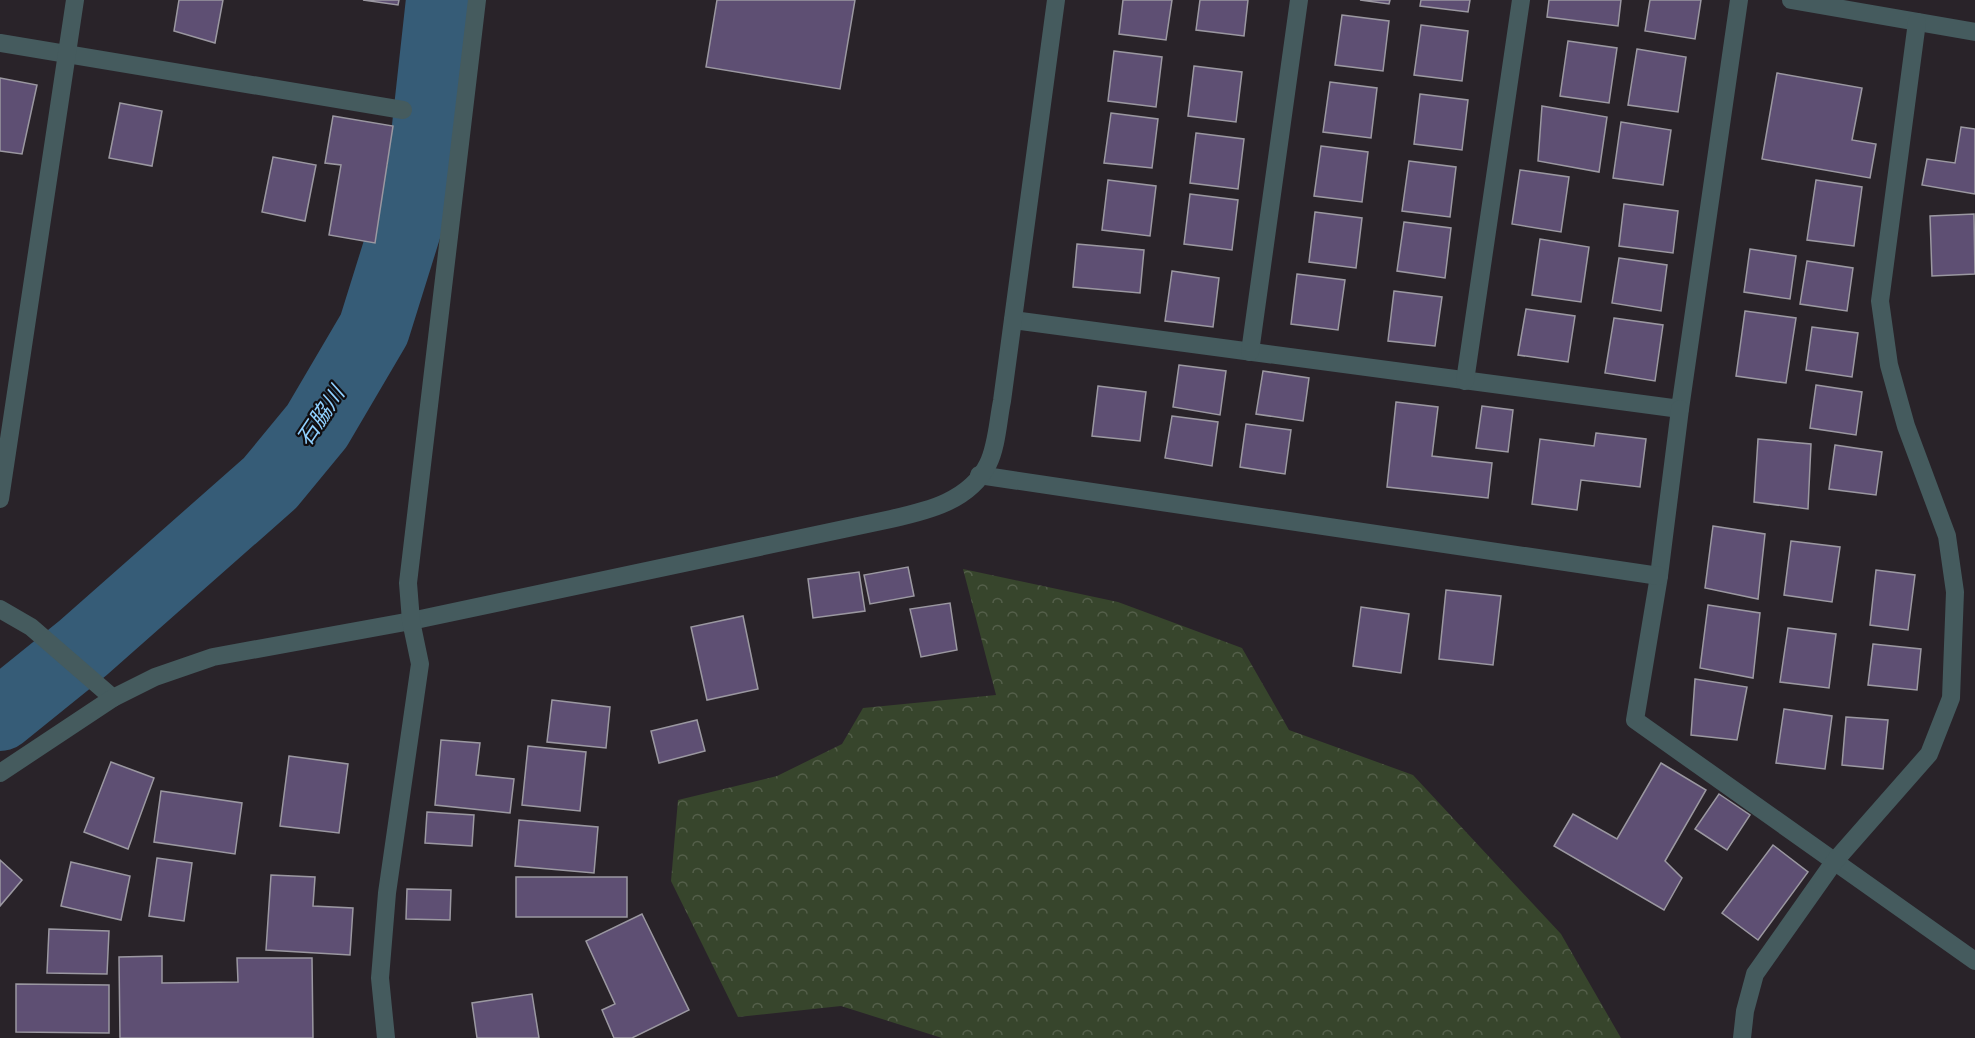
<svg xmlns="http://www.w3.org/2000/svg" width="1975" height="1038" viewBox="0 0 1975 1038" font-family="Mulish,'Noto Sans JP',sans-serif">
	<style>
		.forest { fill: url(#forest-crowns) }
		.water { fill: url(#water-rules) }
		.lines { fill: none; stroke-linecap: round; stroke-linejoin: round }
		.river { stroke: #365c77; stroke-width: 72 }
		.building { fill: #5e4f73; stroke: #9b98a1; stroke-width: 1.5 }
		.minor { stroke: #455b5e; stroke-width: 18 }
		.labels { text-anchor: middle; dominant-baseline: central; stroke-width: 4.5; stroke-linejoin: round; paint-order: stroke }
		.water-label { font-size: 22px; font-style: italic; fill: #90d0fe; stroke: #100d10 }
	</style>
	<defs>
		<pattern id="forest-crowns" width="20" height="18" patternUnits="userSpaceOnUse" patternTransform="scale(1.5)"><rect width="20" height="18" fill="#37452c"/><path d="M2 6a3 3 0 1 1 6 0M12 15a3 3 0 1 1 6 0" fill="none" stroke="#545f4a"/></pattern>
		<pattern id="water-rules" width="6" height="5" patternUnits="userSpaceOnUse" patternTransform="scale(1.5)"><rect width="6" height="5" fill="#365c77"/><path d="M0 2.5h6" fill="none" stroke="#53738a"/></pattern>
	</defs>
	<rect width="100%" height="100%" fill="#292329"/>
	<path class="forest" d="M963,569L1118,602L1242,648L1289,730L1413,775L1561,934L1621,1038H942L841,1006L738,1017L671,881L678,800L777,776L842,744L863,708L996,695Z"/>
	<path class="water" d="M91,612L137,620L128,634L0,734V687Z"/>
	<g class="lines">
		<path class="river" d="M0,715L83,648L270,483L317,426L374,329L423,172L442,0"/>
	</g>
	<g class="building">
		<path d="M179,0H223L215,43L174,31Z"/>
		<path d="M363,0H399L398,5Z"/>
		<path d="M717,0H855L840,89L706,67Z"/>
		<path d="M1123,0H1172L1166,40L1119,34Z"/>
		<path d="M1200,0H1248L1244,36L1196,30Z"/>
		<path d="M1360,0H1390L1389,4Z"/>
		<path d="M1421,0H1470L1468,12L1420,6Z"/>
		<path d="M1549,0H1621L1618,26L1547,17Z"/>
		<path d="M1650,0H1701L1695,39L1645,31Z"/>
		<path d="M1342,15L1389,21L1383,71L1335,65Z"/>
		<path d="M1421,25L1468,31L1462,81L1414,75Z"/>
		<path d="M1568,41L1617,48L1609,103L1560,96Z"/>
		<path d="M1637,49L1686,57L1678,112L1628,105Z"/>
		<path d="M1114,51L1162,57L1156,107L1108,101Z"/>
		<path d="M1194,66L1242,72L1236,122L1188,116Z"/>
		<path d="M1777,73L1862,88L1852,140L1876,144L1870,178L1762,159Z"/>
		<path d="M0,78L37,85L22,154L0,151Z"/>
		<path d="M1330,82L1377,88L1371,138L1323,132Z"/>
		<path d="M1420,94L1468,100L1462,150L1414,144Z"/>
		<path d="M120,103L162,111L152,166L109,158Z"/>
		<path d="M1542,106L1607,117L1599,172L1538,161Z"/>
		<path d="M1111,113L1158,119L1152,168L1104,163Z"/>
		<path d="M333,116L393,126L375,243L329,235L341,165L325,163Z"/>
		<path d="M1621,122L1671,130L1663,185L1613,178Z"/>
		<path d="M1961,127L1975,129V194L1922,185L1927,159L1955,163Z"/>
		<path d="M1196,133L1244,139L1238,189L1190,183Z"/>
		<path d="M1321,146L1368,152L1362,202L1314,196Z"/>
		<path d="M273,157L316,165L305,221L262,212Z"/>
		<path d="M1409,161L1456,167L1450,217L1402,211Z"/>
		<path d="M1520,170L1569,177L1561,232L1512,224Z"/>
		<path d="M1108,180L1156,186L1150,236L1102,230Z"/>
		<path d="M1816,180L1862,187L1854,246L1807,240Z"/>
		<path d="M1190,194L1238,200L1232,250L1184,244Z"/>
		<path d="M1624,204L1678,211L1673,253L1619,246Z"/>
		<path d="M1315,212L1362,218L1356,268L1309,262Z"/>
		<path d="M1974,214L1975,274L1932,276L1930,216Z"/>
		<path d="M1404,222L1451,228L1445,278L1397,271Z"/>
		<path d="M1540,239L1589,247L1581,302L1532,295Z"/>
		<path d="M1077,244L1144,250L1140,293L1073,287Z"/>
		<path d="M1750,249L1796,256L1790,299L1744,292Z"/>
		<path d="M1619,258L1667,265L1661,311L1612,303Z"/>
		<path d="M1807,261L1853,268L1847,311L1800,304Z"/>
		<path d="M1172,271L1219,278L1213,327L1165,321Z"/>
		<path d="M1297,274L1345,280L1338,330L1291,324Z"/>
		<path d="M1394,291L1442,297L1435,346L1388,341Z"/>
		<path d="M1526,309L1575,316L1568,362L1518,355Z"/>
		<path d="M1745,311L1796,318L1786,383L1736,376Z"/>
		<path d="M1614,318L1663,325L1655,381L1605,373Z"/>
		<path d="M1812,327L1858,333L1852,377L1806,370Z"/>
		<path d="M1179,365L1226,371L1220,415L1173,407Z"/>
		<path d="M1263,371L1309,378L1303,421L1256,414Z"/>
		<path d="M1816,385L1862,392L1856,435L1810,428Z"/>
		<path d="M1098,386L1146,392L1140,441L1092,436Z"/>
		<path d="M1396,402L1438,407L1432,456L1492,463L1488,498L1387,487Z"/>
		<path d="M1482,406L1513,410L1508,452L1476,448Z"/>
		<path d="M1172,416L1218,422L1212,466L1165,458Z"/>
		<path d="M1246,424L1291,430L1285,474L1240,467Z"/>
		<path d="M1596,433L1646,439L1640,487L1581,480L1577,510L1532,504L1540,439L1594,446Z"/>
		<path d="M1758,439L1811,444L1808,509L1754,502Z"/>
		<path d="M1835,445L1882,452L1876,495L1829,489Z"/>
		<path d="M1713,526L1765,534L1758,599L1705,588Z"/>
		<path d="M1791,541L1840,547L1832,602L1784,595Z"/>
		<path d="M908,567L914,596L870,604L864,575Z"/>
		<path d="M1876,570L1915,575L1908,630L1870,625Z"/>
		<path d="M859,572L865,611L813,618L808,579Z"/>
		<path d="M1446,590L1501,596L1493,665L1439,659Z"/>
		<path d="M950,603L957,650L921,657L910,609Z"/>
		<path d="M1708,605L1760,613L1753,678L1700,668Z"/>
		<path d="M1361,607L1409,614L1401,673L1353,666Z"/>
		<path d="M743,616L758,689L707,700L691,627Z"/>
		<path d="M1788,628L1836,634L1829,688L1780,682Z"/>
		<path d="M1873,644L1921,649L1917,690L1868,685Z"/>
		<path d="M1695,679L1747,687L1737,740L1691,735Z"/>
		<path d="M552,700L610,707L606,748L547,742Z"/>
		<path d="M1784,709L1832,716L1825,769L1776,763Z"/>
		<path d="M1846,717L1888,720L1883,769L1842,765Z"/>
		<path d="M697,720L705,751L659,763L651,731Z"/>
		<path d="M441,740L480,743L476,775L514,779L510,813L435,805Z"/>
		<path d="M528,746L586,752L580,811L522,805Z"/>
		<path d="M289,756L348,764L339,833L280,826Z"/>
		<path d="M111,762L154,778L128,849L84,832Z"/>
		<path d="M1661,763L1706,790L1665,861L1682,878L1664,910L1554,846L1573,814L1617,839Z"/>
		<path d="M161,791L242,803L235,854L154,842Z"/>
		<path d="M1719,794L1750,815L1727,850L1695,829Z"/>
		<path d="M427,812L474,815L472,846L425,843Z"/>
		<path d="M519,820L598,827L594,873L515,866Z"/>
		<path d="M1773,845L1808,872L1758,940L1722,913Z"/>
		<path d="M157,858L192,863L184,921L149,916Z"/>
		<path d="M0,860L22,880L0,906Z"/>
		<path d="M71,862L130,876L121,920L61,906Z"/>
		<path d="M271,875L315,877L313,906L353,908L350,955L266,950Z"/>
		<rect x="516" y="877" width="111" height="40"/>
		<path d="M407,889L451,890L450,920L406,919Z"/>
		<path d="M642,914L689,1010L632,1038H614L602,1010L615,1004L586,941Z"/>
		<path d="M49,929L109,931L107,974L47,973Z"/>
		<path d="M162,956V983L238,982L237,958H312L313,1038H120L119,957Z"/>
		<path d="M16,984L109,985V1033L16,1032Z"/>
		<path d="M532,994L539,1038H477L472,1003Z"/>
	</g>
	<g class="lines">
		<g class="minor">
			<path d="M1791,0L1975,32"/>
			<path d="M0,43L403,110"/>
			<path d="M1013,320L1680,409L1739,0"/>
			<path d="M1250,352L1299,0"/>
			<path d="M1465,381L1521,0"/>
			<path d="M1680,409L1659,576L1635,720L1975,961"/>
			<path d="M979,475L1659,576"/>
			<path d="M0,499L75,0"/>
			<path d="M0,609L31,627L113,698"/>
			<path d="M0,773L113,698L155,677L213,657L411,621L891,519C927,511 970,501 988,464C997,446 998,420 1002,401L1056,0"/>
			<path d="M386,1038L380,978L387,893L420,664L411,621L408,583L477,0"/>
			<path d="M1742,1038L1745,1011L1755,974L1834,862L1929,754L1951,698L1955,592L1947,536L1906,426L1889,365L1880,301L1917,22"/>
		</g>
	</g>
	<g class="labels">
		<g class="water-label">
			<text transform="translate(320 416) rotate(-56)">石脇川</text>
		</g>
	</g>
</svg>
